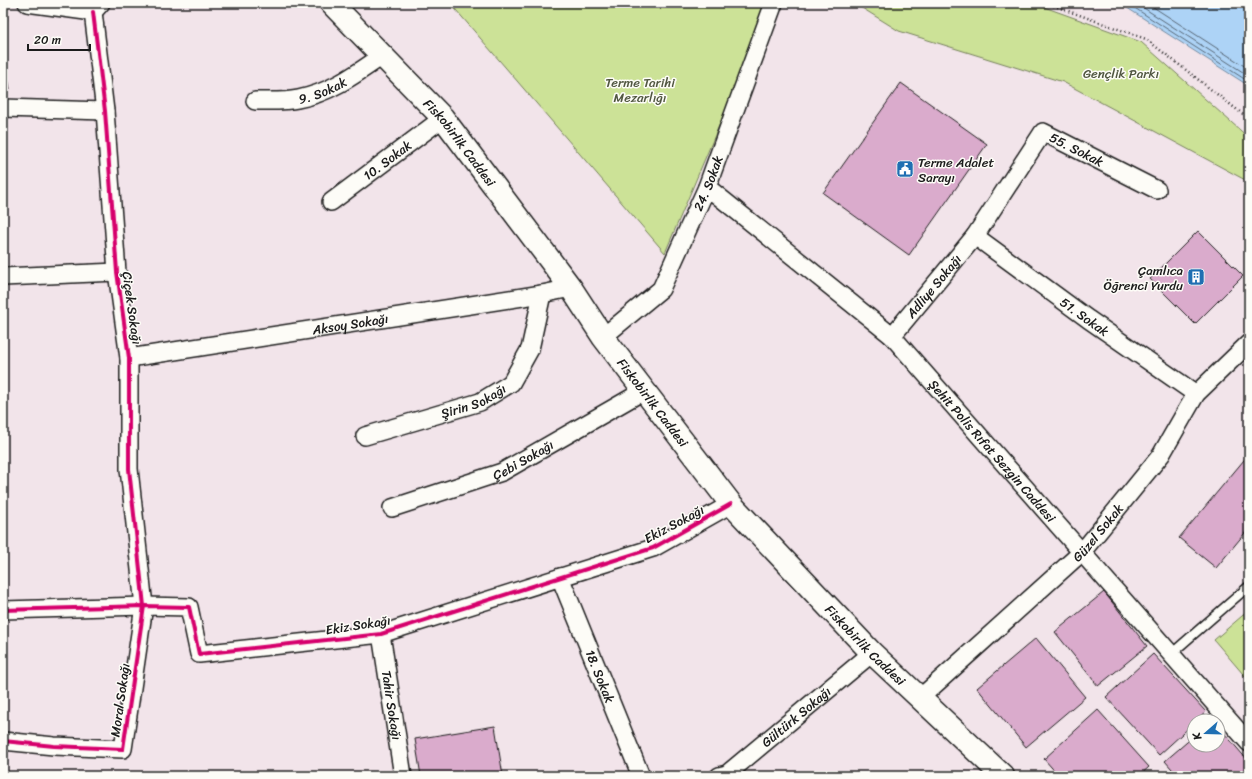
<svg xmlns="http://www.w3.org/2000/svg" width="1252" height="779" viewBox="0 0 1252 779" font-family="Sriracha,sans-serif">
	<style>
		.green { fill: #cce297; stroke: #747f5a }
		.water { fill: #add3f6; stroke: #738a9f }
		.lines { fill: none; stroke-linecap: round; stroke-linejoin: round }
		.shore { stroke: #566573; stroke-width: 1 }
		.building { fill: #daabcc; stroke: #1c1c1c }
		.lane-casing { stroke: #1c1c1c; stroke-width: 11 }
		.street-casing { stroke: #1c1c1c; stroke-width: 20 }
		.secondary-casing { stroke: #1c1c1c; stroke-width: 25 }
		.path { stroke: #1c1c1c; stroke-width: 2.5; stroke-dasharray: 1 3; stroke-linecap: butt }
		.lane { stroke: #fdfcf7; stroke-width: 8 }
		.street { stroke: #fdfcf7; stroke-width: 17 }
		.secondary { stroke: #fdfcf7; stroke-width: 22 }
		.cycleway-casing { stroke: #fdfcf7; stroke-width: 6 }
		.cycleway { stroke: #d6006c; stroke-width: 4 }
		.labels { text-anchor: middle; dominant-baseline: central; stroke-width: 3; stroke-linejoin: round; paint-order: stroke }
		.park-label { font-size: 13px; fill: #515741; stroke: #fdfcf7 }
		.street-label { font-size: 13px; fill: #1c1c1c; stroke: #fdfcf7 }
		.poi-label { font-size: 13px; fill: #1c1c1c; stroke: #fdfcf7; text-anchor: start }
	</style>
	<rect width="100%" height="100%" fill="#f2e4ea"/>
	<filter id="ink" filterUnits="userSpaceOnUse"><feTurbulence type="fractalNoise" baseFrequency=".025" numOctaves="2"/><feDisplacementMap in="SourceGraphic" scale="8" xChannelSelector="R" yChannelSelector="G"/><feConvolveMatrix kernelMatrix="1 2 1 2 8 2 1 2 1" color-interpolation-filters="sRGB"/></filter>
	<g filter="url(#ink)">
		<g class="green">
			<path d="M450,3H771L665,253Z"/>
			<path d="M854,3H1033L1141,42L1249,138V182L1063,82L899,31Z"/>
			<path d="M1249,610V681L1214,640Z"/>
		</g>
		<path class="water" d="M1118,3H1249V86L1121,4Z"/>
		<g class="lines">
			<g class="shore">
				<path d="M1127,3L1249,82"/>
				<path d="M1136,3L1249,76"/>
				<path d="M1147,3L1249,69"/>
			</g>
		</g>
		<g class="building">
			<path d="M3,16L7,17L3,52L10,89L3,88Z"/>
			<path d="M901,83L987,144L909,255L823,193Z"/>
			<path d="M1198,231L1243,276L1195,324L1150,279Z"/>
			<path d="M1249,454V528L1216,568L1179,538Z"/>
			<path d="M1104,592L1147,646L1098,686L1055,632Z"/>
			<path d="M1036,638L1085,697L1026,747L977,688Z"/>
			<path d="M1153,654L1206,712L1196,721H1194V723L1159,755L1106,697Z"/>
			<path d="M1098,710L1149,767L1139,776H1059L1044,759Z"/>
			<path d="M495,726L503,776H421L415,739Z"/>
			<path d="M1218,726L1249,762V776H1178L1165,761L1194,736V745H1218Z"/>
		</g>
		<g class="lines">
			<defs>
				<path id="lane" d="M1171,654L1249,586"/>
				<g id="street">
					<path d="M27,3L93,12L101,3"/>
					<path id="s1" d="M255,101C269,101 284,102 298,99C330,93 356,74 382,56"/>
					<path d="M3,108L105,111"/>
					<path id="s2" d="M707,187L892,336L1249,743"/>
					<path id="s3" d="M331,202L443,118"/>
					<path id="s4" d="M975,236L1088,319L1196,394"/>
					<path d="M3,277L117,272"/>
					<path id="s5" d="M892,336L975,236L1043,132L1157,190"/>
					<path id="s6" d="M603,337L661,289L707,187L774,3"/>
					<path id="s7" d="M129,358L542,294L571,288"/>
					<path id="s8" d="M365,436L480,402L511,383L530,349L542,294"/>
					<path id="s9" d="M392,508L502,472L645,390"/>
					<path id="s10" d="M560,577L641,776"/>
					<path d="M3,610L144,606L189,607L199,654L381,634L653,548L731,504"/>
					<path id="s11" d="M381,634L403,776"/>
					<path id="s12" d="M920,698L1082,552L1161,455L1196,394L1249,343"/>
					<path d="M3,741L54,746L123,749L144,606L129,469V358L117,272L105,111L93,12"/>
					<path id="s13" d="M719,776L727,774L872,653"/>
				</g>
				<g id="secondary">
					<path id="s14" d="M331,3L443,118L571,288L603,337L731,504L872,653L1003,776"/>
				</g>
			</defs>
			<use href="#lane" class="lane-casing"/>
			<use href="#street" class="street-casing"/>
			<use href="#secondary" class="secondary-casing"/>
			<path class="path" d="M1046,3L1146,39L1249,119"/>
			<use href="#lane" class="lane"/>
			<use href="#street" class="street"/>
			<use href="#secondary" class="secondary"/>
			<defs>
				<g id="cycleway">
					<path d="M3,610L144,606L189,607L199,654L381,634L653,548L731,504"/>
					<path d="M3,741L54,746L123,749L144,606L129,469V358L117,272L105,111L93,12"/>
				</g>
			</defs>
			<use href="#cycleway" class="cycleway-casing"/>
			<use href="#cycleway" class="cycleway"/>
		</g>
	</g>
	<defs>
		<symbol id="civic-square" viewBox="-11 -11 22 22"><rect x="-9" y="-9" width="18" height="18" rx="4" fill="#1f6fb2" stroke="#fdfcf7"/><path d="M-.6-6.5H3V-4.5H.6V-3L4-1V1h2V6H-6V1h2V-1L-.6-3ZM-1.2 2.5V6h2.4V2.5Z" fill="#fff"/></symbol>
		<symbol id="building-square" viewBox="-11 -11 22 22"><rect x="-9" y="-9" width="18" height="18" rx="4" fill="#1f6fb2" stroke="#fdfcf7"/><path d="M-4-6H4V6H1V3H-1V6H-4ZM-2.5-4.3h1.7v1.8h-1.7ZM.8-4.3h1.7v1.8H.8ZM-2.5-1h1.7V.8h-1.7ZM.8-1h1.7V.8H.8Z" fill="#fff"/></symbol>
	</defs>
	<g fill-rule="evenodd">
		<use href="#civic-square" x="895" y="159" width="20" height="20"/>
		<use href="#building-square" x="1186" y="267" width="20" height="20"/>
	</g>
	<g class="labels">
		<g class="park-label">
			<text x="1121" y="73">Gençlik Parkı</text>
			<text x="640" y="82">Terme Tarihi<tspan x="640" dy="15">Mezarlığı</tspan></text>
		</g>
		<g class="street-label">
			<text stroke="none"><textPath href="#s1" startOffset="69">9. Sokak</textPath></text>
			<text stroke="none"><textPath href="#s14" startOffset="190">Fiskobirlik Caddesi</textPath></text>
			<text stroke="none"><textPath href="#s5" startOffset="292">55. Sokak</textPath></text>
			<text stroke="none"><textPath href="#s3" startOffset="70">10. Sokak</textPath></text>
			<text stroke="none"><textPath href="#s6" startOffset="191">24. Sokak</textPath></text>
			<text stroke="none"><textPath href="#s5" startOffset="65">Adliye Sokağı</textPath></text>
			<text transform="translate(132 308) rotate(82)">Çiçek Sokağı</text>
			<text stroke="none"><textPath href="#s4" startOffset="136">51. Sokak</textPath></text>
			<text stroke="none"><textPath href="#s7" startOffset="224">Aksoy Sokağı</textPath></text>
			<text stroke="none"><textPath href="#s8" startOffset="114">Şirin Sokağı</textPath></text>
			<text stroke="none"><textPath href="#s14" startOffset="514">Fiskobirlik Caddesi</textPath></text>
			<text stroke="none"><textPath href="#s2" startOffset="390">Şehit Polis Rıfat Sezgin Caddesi</textPath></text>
			<text stroke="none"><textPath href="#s9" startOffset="140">Çebi Sokağı</textPath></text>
			<text transform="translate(674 524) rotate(-28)">Ekiz Sokağı</text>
			<text stroke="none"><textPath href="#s12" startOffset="243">Güzel Sokak</textPath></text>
			<text transform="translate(358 625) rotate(-9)">Ekiz Sokağı</text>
			<text stroke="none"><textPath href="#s14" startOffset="837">Fiskobirlik Caddesi</textPath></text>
			<text stroke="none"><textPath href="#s10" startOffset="107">18. Sokak</textPath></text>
			<text transform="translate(120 700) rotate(-82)">Moral Sokağı</text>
			<text stroke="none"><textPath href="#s11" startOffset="72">Tahir Sokağı</textPath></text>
			<text stroke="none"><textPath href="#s13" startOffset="98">Gültürk Sokağı</textPath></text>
		</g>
		<g class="poi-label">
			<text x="918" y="162">Terme Adalet<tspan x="918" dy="15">Sarayı</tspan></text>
			<text x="1183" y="270" text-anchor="end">Çamlıca<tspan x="1183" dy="15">Öğrenci Yurdu</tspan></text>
		</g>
	</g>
	<rect width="1252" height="779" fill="none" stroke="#fdfcf7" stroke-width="16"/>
	<rect x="8" y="8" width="1236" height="763" fill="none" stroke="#1c1c1c" stroke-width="1.5" filter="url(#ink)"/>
	<g transform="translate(1206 733) rotate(250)"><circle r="19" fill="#fdfcf7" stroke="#a3a29f"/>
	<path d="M0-3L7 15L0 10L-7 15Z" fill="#1f6fb2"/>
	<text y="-6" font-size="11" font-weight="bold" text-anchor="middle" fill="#1c1c1c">K</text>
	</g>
	<path d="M28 44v6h62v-6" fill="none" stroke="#1c1c1c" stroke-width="2"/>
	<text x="34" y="44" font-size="12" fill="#1c1c1c" stroke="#fdfcf7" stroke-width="3" paint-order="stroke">20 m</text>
</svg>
